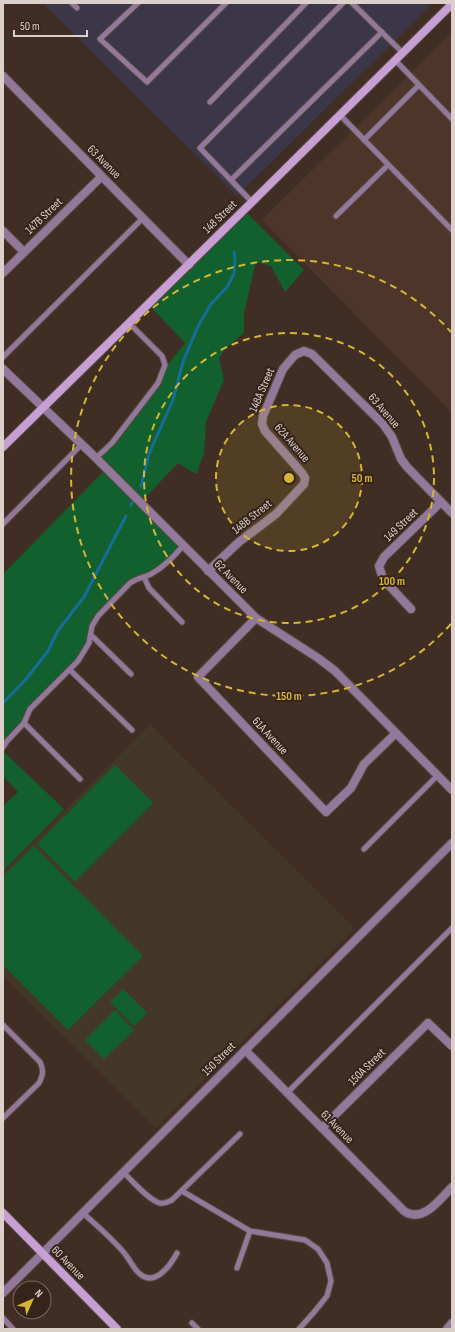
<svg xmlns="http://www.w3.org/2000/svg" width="455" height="1332" viewBox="0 0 455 1332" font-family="'Sofia Sans Condensed',sans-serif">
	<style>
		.commercial { fill: #3b3748 }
		.built { fill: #4e3529 }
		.education { fill: #433828 }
		.green { fill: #11602e }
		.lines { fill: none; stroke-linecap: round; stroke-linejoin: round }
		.stream { stroke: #146e99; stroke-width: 3 }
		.lane-casing { stroke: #5c4b42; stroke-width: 7 }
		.street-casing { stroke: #5c4b42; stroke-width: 10 }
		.secondary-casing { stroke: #5c4b42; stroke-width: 10 }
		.lane { stroke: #92789a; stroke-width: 5 }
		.street { stroke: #92789a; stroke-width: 8 }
		.secondary { stroke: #c89fd5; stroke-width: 8 }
		.ring { fill: none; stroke: #d5b534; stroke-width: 2; stroke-dasharray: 7 5 }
		.labels { text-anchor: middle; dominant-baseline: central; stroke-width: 4; stroke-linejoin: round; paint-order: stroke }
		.street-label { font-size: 12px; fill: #dcd0ca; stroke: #36241b }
		.centre { fill: #d5b534; stroke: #36241b; stroke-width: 2 }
		.ring-label { font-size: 12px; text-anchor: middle; font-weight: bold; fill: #d5b534; stroke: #36241b; stroke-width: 4; stroke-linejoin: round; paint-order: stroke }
	</style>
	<rect width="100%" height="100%" fill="#402e24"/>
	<path class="commercial" d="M43,3H433L237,196Z"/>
	<path class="built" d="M452,32V413L262,220Z"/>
	<path class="education" d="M150,725L354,928L156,1128L3,975V872Z"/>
	<g class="green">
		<path d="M246,212L304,270L285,292L271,266L256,262L244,313V333L227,347L219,358L224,380L206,422L204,454L196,474L178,463L142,501L180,546C171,555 161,568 149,573C141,576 135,576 128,582L97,614L88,635L86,643L76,659L36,699L28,708L22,722L3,743V574L109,466L100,457L114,446L160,384L167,366L185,343L151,307Z"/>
		<path d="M3,751L64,809L3,871V806L18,792L3,776Z"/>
		<path d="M115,765L153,803L75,882L37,844Z"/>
		<path d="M34,846L143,956L68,1030L3,965V876Z"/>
		<path d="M123,989L147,1013L134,1026L110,1002Z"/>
		<path d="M115,1010L134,1030L104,1059L85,1040Z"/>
	</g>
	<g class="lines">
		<g class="stream">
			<path d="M141,486L149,454L173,400L183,362L198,326L211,304L227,287L234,274L235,260L234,252"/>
			<path d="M131,505L132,503"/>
			<path d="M3,703L27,678L48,651L57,632L84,597L126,516"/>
		</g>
		<defs>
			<g id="lane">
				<path d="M72,3L77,8"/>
				<path d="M138,3L100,39L147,82L226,3"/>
				<path d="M352,3L403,53"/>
				<path d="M395,60L452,119"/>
				<path d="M210,102L306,3"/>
				<path d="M340,115L452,230"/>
				<path d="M364,140L419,85"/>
				<path d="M231,180L382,32"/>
				<path d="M252,202L200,148L343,3"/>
				<path d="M336,216L388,165"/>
				<path d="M3,357L143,218"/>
				<path d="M96,458L112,443L158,383L165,365L162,356L129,323"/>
				<path d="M3,524L81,445"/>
				<path d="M144,577L149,588L182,622"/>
				<path d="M91,635L131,674"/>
				<path d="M70,670L132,730"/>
				<path d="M24,723L80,779"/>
				<path d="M3,747L7,741L24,723L30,709L78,661L89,643L92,626L98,616L130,583C138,577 144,578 151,574C164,567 174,556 183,546"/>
				<path d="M364,849L438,775"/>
				<path d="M3,1025L40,1062C44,1070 43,1075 39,1083L3,1118"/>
				<path d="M287,1093L452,928"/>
				<path d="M124,1173C133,1181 148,1200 160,1203C165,1204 168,1202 172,1200L240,1134"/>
				<path d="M182,1191L250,1231L305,1240L318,1249L327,1263L331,1281L327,1296L315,1311L299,1329"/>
				<path d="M83,1213C97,1226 113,1239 125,1254C129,1259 132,1265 136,1270C152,1290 169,1268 177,1253"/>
				<path d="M237,1268L250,1231"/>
				<path d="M3,1318L13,1329"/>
				<path d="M192,1323L198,1329"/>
			</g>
			<g id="street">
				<path d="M3,76L189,265"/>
				<path d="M3,231L24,252"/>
				<path d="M3,273L101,177"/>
				<path d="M3,369L96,458L256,618L318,658L335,671L452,790"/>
				<path d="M208,571L239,542L276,514L304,484L305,478L302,473L265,431L262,424L263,416L283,369L295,355L304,351L312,354L383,424L392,437L401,459L407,467L452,513"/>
				<path d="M411,609L383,579L379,566L384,557L441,502"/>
				<path d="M256,618L198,677L326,812L351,788L364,764L396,733"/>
				<path d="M245,1050L404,1211C423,1224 440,1199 452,1187"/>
				<path d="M322,1128L428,1023L452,1046"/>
				<path d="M3,1293L452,843"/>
				<path d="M447,1329L452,1323"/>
			</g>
			<g id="secondary">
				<path d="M3,447L252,202L452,4"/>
				<path d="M3,1213L117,1329"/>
			</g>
		</defs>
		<use href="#lane" class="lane-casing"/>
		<use href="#street" class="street-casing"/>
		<use href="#secondary" class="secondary-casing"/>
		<use href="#lane" class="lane"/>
		<use href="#street" class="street"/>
		<use href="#secondary" class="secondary"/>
	</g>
	<circle cx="289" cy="478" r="73" fill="#d5b534" fill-opacity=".12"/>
	<g class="ring">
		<circle cx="289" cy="478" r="73"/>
		<circle cx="289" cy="478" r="145"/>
		<path d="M451 624A218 218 0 1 1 451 332"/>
	</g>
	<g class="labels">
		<g class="street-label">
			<text transform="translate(104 162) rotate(45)">63 Avenue</text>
			<text transform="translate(44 216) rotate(-44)">147B Street</text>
			<text transform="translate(220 217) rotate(-44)">148 Street</text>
			<text transform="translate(262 390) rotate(-67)">148A Street</text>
			<text transform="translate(384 411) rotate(49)">63 Avenue</text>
			<text transform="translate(292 443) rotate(49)">62A Avenue</text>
			<text transform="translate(252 517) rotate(-39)">148B Street</text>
			<text transform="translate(401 525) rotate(-44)">149 Street</text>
			<text transform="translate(231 577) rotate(45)">62 Avenue</text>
			<text transform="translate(270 736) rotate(47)">61A Avenue</text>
			<text transform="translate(219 1059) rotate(-45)">150 Street</text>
			<text transform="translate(367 1067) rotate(-45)">150A Street</text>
			<text transform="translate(337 1127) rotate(45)">61 Avenue</text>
			<text transform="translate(68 1263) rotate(46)">60 Avenue</text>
		</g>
	</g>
	<circle cx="289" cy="478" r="6" class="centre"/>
	<g class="ring-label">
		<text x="362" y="482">50 m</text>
		<text x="392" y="585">100 m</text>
		<text x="289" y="700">150 m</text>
	</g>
	<rect width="455" height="1332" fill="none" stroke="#dcd0ca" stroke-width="8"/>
	<g transform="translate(32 1300) rotate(45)"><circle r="19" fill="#36241b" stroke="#786961"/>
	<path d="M0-3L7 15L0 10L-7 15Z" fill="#d5b534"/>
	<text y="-6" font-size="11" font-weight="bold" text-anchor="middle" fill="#dcd0ca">N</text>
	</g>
	<path d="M14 30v6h73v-6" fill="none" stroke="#dcd0ca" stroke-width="2"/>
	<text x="20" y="30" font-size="12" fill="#dcd0ca" stroke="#36241b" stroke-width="3" paint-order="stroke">50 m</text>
</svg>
